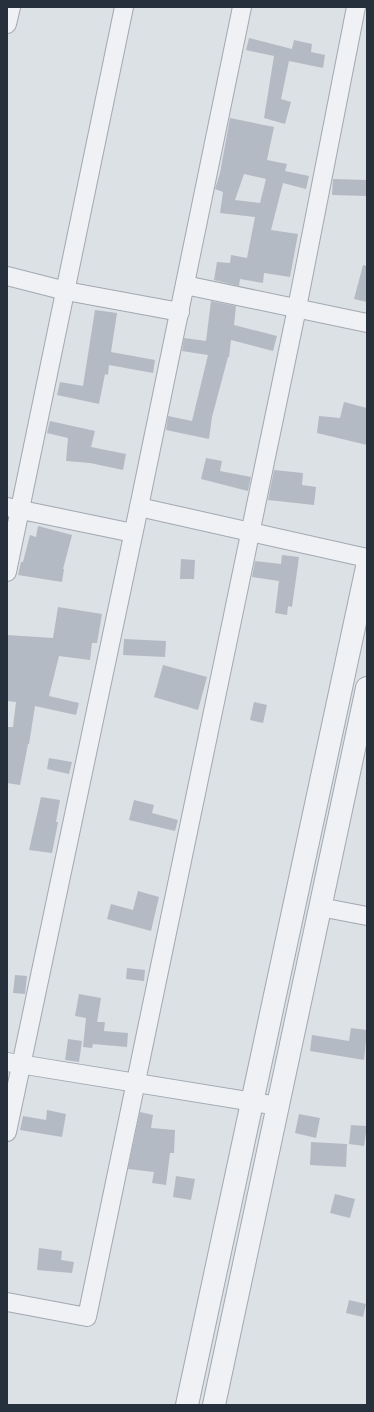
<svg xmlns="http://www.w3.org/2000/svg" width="374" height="1412" viewBox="0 0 374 1412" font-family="'Fira Sans Condensed',sans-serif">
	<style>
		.building { fill: #b4bac3; fill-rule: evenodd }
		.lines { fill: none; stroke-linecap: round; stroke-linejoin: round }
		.minor-casing { stroke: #a2a8b0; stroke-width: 20 }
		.tertiary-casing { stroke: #a2a8b0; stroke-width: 24 }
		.minor { stroke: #eff1f5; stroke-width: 18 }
		.tertiary { stroke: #eff1f5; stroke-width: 22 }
	</style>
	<rect width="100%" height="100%" fill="#dce1e6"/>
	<g class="building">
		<path d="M249,38L292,49L294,40L312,44L311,52L325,55L323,68L289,61L281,99L291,102L285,124L264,118L274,56L246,50Z"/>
		<path d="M230,118L274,127L267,160L287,164L285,171L309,176L306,189L283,183L271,230L298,234L290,277L264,273L263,283L240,279L239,286L214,280L217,262L230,263L231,255L247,258L255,217L220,213L223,192L215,189L220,173ZM244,174L266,179L260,203L235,200Z"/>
		<path d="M333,179L367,180V196L332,195Z"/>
		<path d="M363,265L367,266V302L354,299Z"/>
		<path d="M211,301L236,306L234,325L277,336L273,351L231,340L229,357H228L212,417L209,439L166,430L168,416L192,421L208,355L182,351L184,338L206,341Z"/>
		<path d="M95,310L117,313L111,352L155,360L153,373L109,365L108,375L105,374L99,404L57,395L60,382L83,386Z"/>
		<path d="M344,402L367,408V445L317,433L319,416L340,418Z"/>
		<path d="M50,421L95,431L91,447L126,454L123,470L90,463L66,461L68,438L47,433Z"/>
		<path d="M206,458L222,461L220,471L251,477L248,491L201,479Z"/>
		<path d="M274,470L303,473L302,485L316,487L314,505L268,500Z"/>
		<path d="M38,526L72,535L63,569H64L62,582L18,575L21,562H23L30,535L36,537Z"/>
		<path d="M282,555L299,557L292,607L288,606L287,615L275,613L279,581L252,577L255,561L281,564Z"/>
		<path d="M181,559L195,560L194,579H180Z"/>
		<path d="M58,607L102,614L97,643H92L90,660L59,656L49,696L79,703L76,715L35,706L29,744H28L20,785L7,783V727H13L16,702L7,701V635L53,638Z"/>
		<path d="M124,639L166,641L165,657L123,655Z"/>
		<path d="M163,665L207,677L198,710L154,697Z"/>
		<path d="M254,702L267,705L263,723L250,720Z"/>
		<path d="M49,758L72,762L69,774L47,769Z"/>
		<path d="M41,797L60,800L56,822H58L52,853L29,850Z"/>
		<path d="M134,800L154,805L152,813L178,820L175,831L129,820Z"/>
		<path d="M138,891L159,897L151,931L107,919L111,904L133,910Z"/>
		<path d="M127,968L145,970L144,981L126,979Z"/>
		<path d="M15,975L27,976L25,994L13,993Z"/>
		<path d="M79,994L101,998L97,1022H105L104,1031L128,1033L127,1047L93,1044L92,1048L83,1047L86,1018L75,1016Z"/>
		<path d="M351,1028L367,1030L364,1060L310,1051L312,1035L349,1041Z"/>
		<path d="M68,1039L82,1041L79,1062L65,1060Z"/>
		<path d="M47,1110L66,1114L62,1137L20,1130L23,1116L46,1120Z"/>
		<path d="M140,1112L153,1115L151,1128L175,1130L174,1153H170L166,1185L152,1183L154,1172L128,1169Z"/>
		<path d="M299,1114L320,1118L316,1138L295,1133Z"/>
		<path d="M351,1125L367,1126L364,1146L349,1144Z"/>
		<path d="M311,1142L347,1144L346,1167L310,1165Z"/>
		<path d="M176,1176L195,1179L191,1200L173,1197Z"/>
		<path d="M335,1194L355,1199L350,1218L330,1213Z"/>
		<path d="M39,1248L62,1251L61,1260L74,1262L72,1273L37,1270Z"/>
		<path d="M349,1300L366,1304L363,1317L346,1313Z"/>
	</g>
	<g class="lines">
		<defs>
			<g id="minor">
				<path d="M7,24L11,7"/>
				<path d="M7,276L66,291L180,312"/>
				<path d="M185,285L367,323"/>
				<path d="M7,507L133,533"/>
				<path d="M139,507L367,558"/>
				<path d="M7,572L124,7"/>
				<path d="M320,907L367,916"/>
				<path d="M7,1062L278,1106"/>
				<path d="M7,1132L139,507L242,7"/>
				<path d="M7,1302L87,1317L297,308L356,7"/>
			</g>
			<g id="tertiary">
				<path d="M187,1405L367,567"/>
				<path d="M214,1405L367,688"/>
			</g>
		</defs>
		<use href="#minor" class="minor-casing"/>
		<use href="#tertiary" class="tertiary-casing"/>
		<use href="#minor" class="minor"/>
		<use href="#tertiary" class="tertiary"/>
	</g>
	<rect width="374" height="1412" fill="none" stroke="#26303c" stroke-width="16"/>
</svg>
